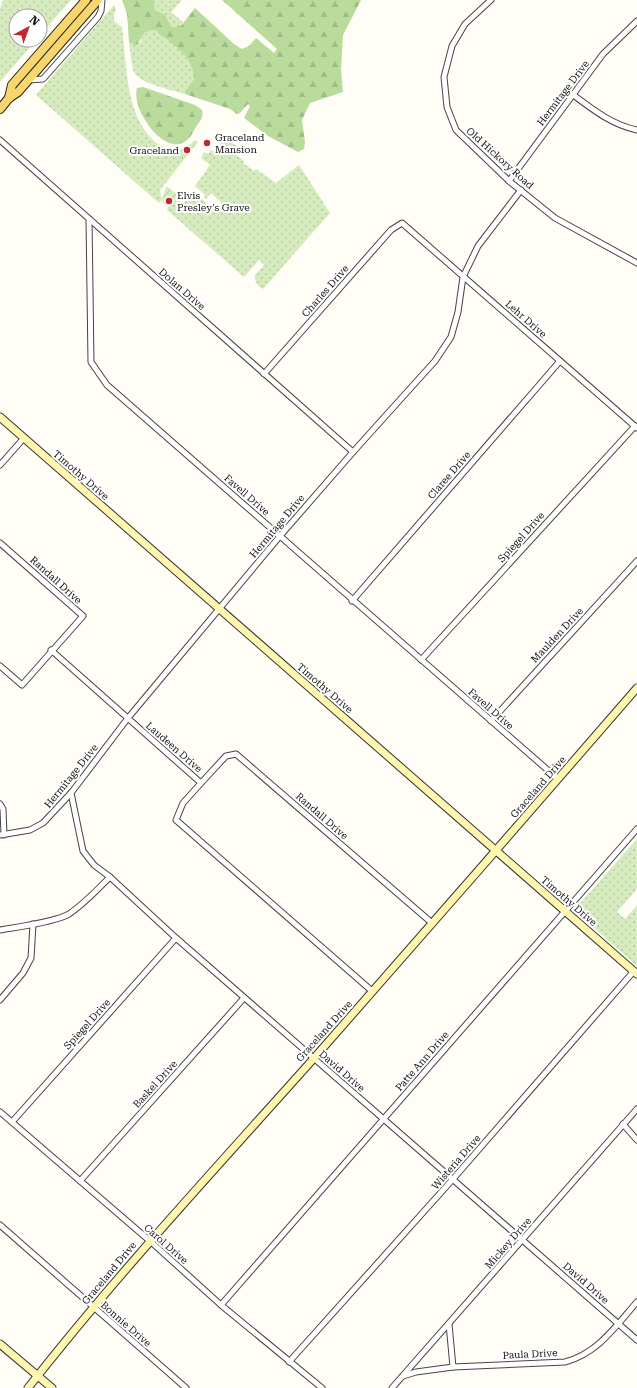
<svg xmlns="http://www.w3.org/2000/svg" width="637" height="1388" viewBox="0 0 637 1388" font-family="'Roboto Serif',serif">
	<style>
		.grass { fill: url(#grass-dots) }
		.forest { fill: url(#forest-firs) }
		.garden { fill: url(#garden-furrows) }
		.lines { fill: none; stroke-linecap: round; stroke-linejoin: round }
		.street-casing { stroke: #444; stroke-width: 7 }
		.secondary-casing { stroke: #333; stroke-width: 9 }
		.primary-casing { stroke: #222; stroke-width: 10 }
		.street { stroke: #fff; stroke-width: 5 }
		.secondary { stroke: #fff6b0; stroke-width: 7 }
		.primary { stroke: #f9d66b; stroke-width: 8 }
		.poi-dot { fill: #c4262e; stroke: #fff; stroke-width: 1.5 }
		.labels { text-anchor: middle; dominant-baseline: central; stroke-width: 4; stroke-linejoin: round; paint-order: stroke }
		.street-label { font-size: 10px; fill: #111; stroke: #fff }
		.poi-label { font-size: 10px; fill: #111; stroke: #fff; text-anchor: start }
	</style>
	<defs>
		<pattern id="grass-dots" width="8" height="8" patternUnits="userSpaceOnUse"><rect width="8" height="8" fill="#d5ebbd"/><path d="M2 2h.1M6 6h.1" fill="none" stroke="#b6c8a1" stroke-width="1.8" stroke-linecap="round"/></pattern>
		<pattern id="forest-firs" width="22" height="20" patternUnits="userSpaceOnUse"><rect width="22" height="20" fill="#b9dc9c"/><path d="M5 1l3.5 6h-7zM16 11l3.5 6h-7z" fill="#9ebc85"/></pattern>
		<pattern id="garden-furrows" width="10" height="10" patternUnits="userSpaceOnUse"><rect width="10" height="10" fill="#d5ebbd"/><path d="M-1 1l2-2M0 10L10 0M9 11l2-2" fill="none" stroke="#b6c8a1"/></pattern>
	</defs>
	<rect width="100%" height="100%" fill="#fffdf5"/>
	<g class="grass">
		<path d="M3,0H71L40,35V16H16V40H36L0,82V9Z"/>
		<path d="M154,0H182L171,12L183,22L181,26L172,27L167,18L155,10Z"/>
		<path d="M114,5L116,9L114,15V21L122,27C127,66 125,125 163,147C176,154 186,149 195,140L198,142L160,190L162,200L159,203L36,95Z"/>
		<path d="M151,30L157,31C159,36 162,36 166,39C182,47 193,62 194,79L185,91V94C172,90 138,84 133,70C131,61 130,51 129,42L135,45L141,42L143,33Z"/>
		<path d="M225,138L238,147L234,153L244,161L243,163L254,171L256,169L276,183L299,165L330,213L263,289C256,285 255,282 255,275L264,265L259,260L244,277L167,210L169,205L178,203L183,204L193,191L214,210L215,209L219,213L225,206L211,193L206,199L204,197L205,195L195,186L210,165L201,158L204,152L208,154L211,150L215,152Z"/>
		<path d="M637,839V889L617,912L625,919L637,905V966L574,910Z"/>
	</g>
	<g class="forest">
		<path d="M122,0H154L155,10L165,15L172,27L181,26L195,8L234,44L242,49L249,46L256,38L274,53L277,49L222,0H361L343,35L341,69L343,92L310,103L302,120L305,142L304,149L298,152L268,136L244,118L250,106L248,104L240,113L237,114L230,109L185,94V91L194,79C193,61 183,51 169,41C164,37 160,37 157,31L151,30L144,33L138,44L135,45L129,42L127,14Z"/>
		<path d="M143,87L195,105L202,110C204,117 200,121 196,127C193,132 189,141 182,143C160,152 131,107 137,88Z"/>
	</g>
	<path class="garden" d="M166,186L182,198L178,203L172,206L163,203L162,200Z"/>
	<g class="lines">
		<defs>
			<g id="street">
				<path d="M491,0L465,24L452,46L444,77L447,107L456,130L509,181L555,218L637,263"/>
				<path d="M28,80L43,79L98,17L101,11L102,0"/>
				<path d="M572,94C592,109 612,125 637,130"/>
				<path d="M0,140L353,452"/>
				<path d="M509,181L603,54L637,21"/>
				<path d="M89,219L91,362L107,385L558,779"/>
				<path d="M264,374L391,230L402,223L637,428"/>
				<path d="M0,465L24,438"/>
				<path d="M0,543L83,616L22,685L0,666"/>
				<path d="M352,601L560,361"/>
				<path d="M51,650L201,783"/>
				<path d="M421,660L635,426"/>
				<path d="M491,721L637,561"/>
				<path d="M71,793L83,851L94,865L110,877L176,938L637,1340"/>
				<path d="M0,804L3,809L4,835"/>
				<path d="M0,835L30,830L43,823L71,793L128,718L280,536L353,452L435,361L451,337L458,312L463,277L478,246L521,190"/>
				<path d="M0,930C17,927 56,922 69,914C84,904 97,890 110,877"/>
				<path d="M372,991L176,820L183,803L201,783L226,756L236,754L432,923"/>
				<path d="M0,1000L23,973L31,958L33,924"/>
				<path d="M0,1112L150,1241L221,1305L322,1388"/>
				<path d="M12,1122L176,938"/>
				<path d="M623,1124L637,1140"/>
				<path d="M80,1181L244,998"/>
				<path d="M0,1225L186,1388"/>
				<path d="M221,1305L637,829"/>
				<path d="M449,1324L453,1367"/>
				<path d="M289,1362L453,1179L634,971"/>
				<path d="M403,1376L416,1372L453,1367L565,1362C598,1353 615,1327 637,1302"/>
				<path d="M392,1388L637,1109"/>
			</g>
			<g id="secondary">
				<path d="M0,417L637,974"/>
				<path d="M0,1344L52,1388"/>
				<path d="M28,1388C118,1273 218,1166 315,1057C423,935 530,811 637,688"/>
			</g>
			<g id="primary">
				<path d="M9,98L12,85L86,0"/>
				<path d="M0,109L9,98L18,92L98,0"/>
			</g>
		</defs>
		<use href="#street" class="street-casing"/>
		<use href="#secondary" class="secondary-casing"/>
		<use href="#primary" class="primary-casing"/>
		<use href="#street" class="street"/>
		<use href="#secondary" class="secondary"/>
		<use href="#primary" class="primary"/>
	</g>
	<g class="poi-dot">
		<circle cx="207" cy="143" r="4"/>
		<circle cx="187" cy="150" r="4"/>
		<circle cx="169" cy="201" r="4"/>
	</g>
	<g class="labels">
		<g class="street-label">
			<text transform="translate(563 93) rotate(-53)">Hermitage Drive</text>
			<text transform="translate(500 158) rotate(42)">Old Hickory Road</text>
			<text transform="translate(182 289) rotate(41)">Dolan Drive</text>
			<text transform="translate(325 291) rotate(-49)">Charles Drive</text>
			<text transform="translate(526 319) rotate(41)">Lehr Drive</text>
			<text transform="translate(81 475) rotate(41)">Timothy Drive</text>
			<text transform="translate(449 475) rotate(-49)">Claree Drive</text>
			<text transform="translate(247 495) rotate(41)">Favell Drive</text>
			<text transform="translate(277 526) rotate(-50)">Hermitage Drive</text>
			<text transform="translate(521 537) rotate(-48)">Spiegel Drive</text>
			<text transform="translate(56 580) rotate(42)">Randall Drive</text>
			<text transform="translate(557 635) rotate(-47)">Maulden Drive</text>
			<text transform="translate(325 688) rotate(41)">Timothy Drive</text>
			<text transform="translate(491 709) rotate(41)">Favell Drive</text>
			<text transform="translate(174 747) rotate(41)">Laudeen Drive</text>
			<text transform="translate(71 776) rotate(-51)">Hermitage Drive</text>
			<text transform="translate(538 787) rotate(-49)">Graceland Drive</text>
			<text transform="translate(322 816) rotate(41)">Randall Drive</text>
			<text transform="translate(569 901) rotate(41)">Timothy Drive</text>
			<text transform="translate(87 1024) rotate(-48)">Spiegel Drive</text>
			<text transform="translate(324 1031) rotate(-48)">Graceland Drive</text>
			<text transform="translate(422 1061) rotate(-49)">Patte Ann Drive</text>
			<text transform="translate(342 1071) rotate(41)">David Drive</text>
			<text transform="translate(155 1084) rotate(-48)">Baskel Drive</text>
			<text transform="translate(456 1162) rotate(-49)">Wisteria Drive</text>
			<text transform="translate(508 1243) rotate(-49)">Mickey Drive</text>
			<text transform="translate(166 1244) rotate(41)">Carol Drive</text>
			<text transform="translate(109 1273) rotate(-50)">Graceland Drive</text>
			<text transform="translate(586 1283) rotate(41)">David Drive</text>
			<text transform="translate(126 1324) rotate(41)">Bonnie Drive</text>
			<text transform="translate(530 1354) rotate(-3)">Paula Drive</text>
		</g>
		<g class="poi-label">
			<text x="215" y="137">Graceland<tspan x="215" dy="12">Mansion</tspan></text>
			<text x="179" y="150" text-anchor="end">Graceland</text>
			<text x="177" y="195">Elvis<tspan x="177" dy="12">Presley's Grave</tspan></text>
		</g>
	</g>
	<g transform="translate(28 28) rotate(41)"><circle r="19" fill="#ffffff" stroke="#a0a0a0"/>
	<path d="M0-3L7 15L0 10L-7 15Z" fill="#c4262e"/>
	<text y="-6" font-size="11" font-weight="bold" text-anchor="middle" fill="#111111">N</text>
	</g>
</svg>
